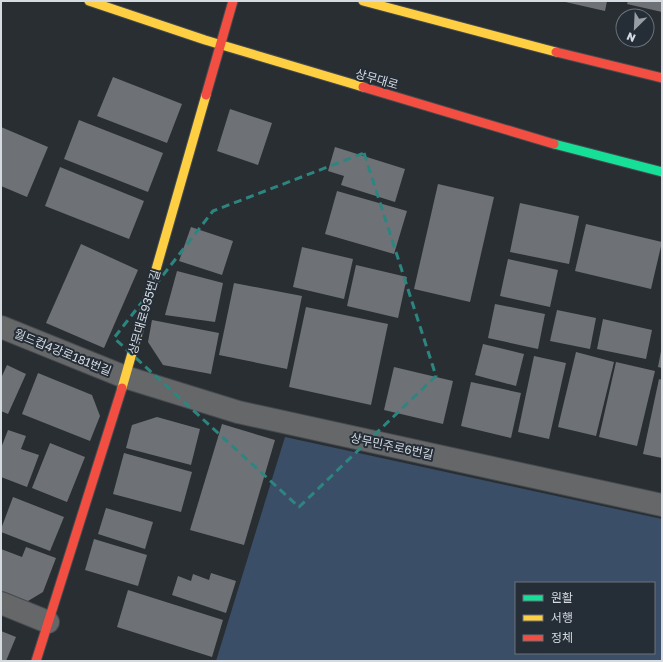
<svg xmlns="http://www.w3.org/2000/svg" width="663" height="662" viewBox="0 0 663 662" font-family="'Golos Text','Noto Sans KR',sans-serif">
	<style>
		.green { fill: #3b4e67; fill-rule: evenodd }
		.building { fill: #6e7277 }
		.lines { fill: none; stroke-linecap: round; stroke-linejoin: round }
		.street-casing { stroke: #464a4e; stroke-width: 24 }
		.fast-casing { stroke: #464a4e; stroke-width: 11 }
		.slow-casing { stroke: #464a4e; stroke-width: 11 }
		.jam-casing { stroke: #464a4e; stroke-width: 11 }
		.street { stroke: #656769; stroke-width: 22 }
		.fast { stroke: #16e098; stroke-width: 9 }
		.slow { stroke: #ffcf43; stroke-width: 9 }
		.jam { stroke: #f24e42; stroke-width: 9 }
		.marked { fill: none; stroke: #2d857f; stroke-width: 3; stroke-dasharray: 8 5; stroke-linejoin: round }
		.labels { text-anchor: middle; dominant-baseline: central; stroke-width: 4; stroke-linejoin: round; paint-order: stroke }
		.street-label { font-size: 12px; fill: #d6dbe2; stroke: #252d37 }
	</style>
	<rect width="100%" height="100%" fill="#292e33"/>
	<path class="green" d="M285,437L662,519V661H216ZM516,583H654V653H516Z"/>
	<g class="building">
		<path d="M561,1H607L605,11Z"/>
		<path d="M628,1H662V12L627,4Z"/>
		<path d="M113,77L182,104L167,143L97,116Z"/>
		<path d="M230,109L272,123L258,165L217,151Z"/>
		<path d="M79,120L163,153L148,192L64,159Z"/>
		<path d="M1,127L48,147L27,197L1,186Z"/>
		<path d="M335,147L405,169L395,202L341,185L344,176L328,171Z"/>
		<path d="M60,167L144,201L129,239L45,206Z"/>
		<path d="M438,184L494,197L470,302L414,289Z"/>
		<path d="M337,191L407,211L394,254L325,234Z"/>
		<path d="M520,203L579,216L569,264L510,252Z"/>
		<path d="M586,224L662,242L651,289L575,271Z"/>
		<path d="M191,227L233,241L222,275L179,261Z"/>
		<path d="M81,244L138,270L104,348L46,323Z"/>
		<path d="M302,247L353,259L344,299L293,287Z"/>
		<path d="M508,259L558,270L550,307L500,296Z"/>
		<path d="M356,265L407,277L398,318L347,306Z"/>
		<path d="M177,271L223,283L215,322L165,315Z"/>
		<path d="M234,283L302,296L287,369L219,355Z"/>
		<path d="M495,304L545,314L538,349L488,338Z"/>
		<path d="M306,307L388,324L371,405L289,387Z"/>
		<path d="M557,310L596,318L590,349L550,341Z"/>
		<path d="M603,319L652,330L646,359L597,349Z"/>
		<path d="M152,320L219,333L211,374L163,365L148,342Z"/>
		<path d="M483,344L524,354L516,386L475,375Z"/>
		<path d="M661,351H662V368L658,367Z"/>
		<path d="M576,352L614,362L596,436L558,427Z"/>
		<path d="M534,356L566,363L549,439L518,432Z"/>
		<path d="M616,362L655,371L637,446L599,437Z"/>
		<path d="M7,365L26,374L8,414L1,411V376H2Z"/>
		<path d="M394,367L453,381L443,424L384,410Z"/>
		<path d="M38,373L92,395L100,416L90,441L22,414Z"/>
		<path d="M659,379L662,380V458L643,454Z"/>
		<path d="M471,382L521,393L511,438L461,426Z"/>
		<path d="M157,417L200,429L191,465L126,448L132,425Z"/>
		<path d="M222,424L275,440L244,545L190,530Z"/>
		<path d="M8,430L26,436L21,449L39,455L27,487L1,477V448Z"/>
		<path d="M50,443L85,457L67,502L32,488Z"/>
		<path d="M124,453L192,472L181,512L113,494Z"/>
		<path d="M13,497L64,517L50,551L1,532V529Z"/>
		<path d="M106,508L153,522L145,549L98,534Z"/>
		<path d="M94,539L147,555L138,586L85,570Z"/>
		<path d="M26,547L56,558L43,592L23,604L1,597V549L22,557Z"/>
		<path d="M211,573L236,581L226,613L172,595L178,576L191,581L193,574L209,580Z"/>
		<path d="M128,590L223,620L212,657L117,627Z"/>
		<path d="M1,631L16,637L6,661H1Z"/>
	</g>
	<g class="lines">
		<defs>
			<g id="street">
				<path d="M1,327L125,377L238,412L662,505"/>
				<path d="M1,603L48,622"/>
			</g>
			<path id="fast" d="M554,144L662,172"/>
			<g id="slow">
				<path d="M89,1L205,40L363,87"/>
				<path d="M363,1L556,52"/>
				<path d="M122,388L206,95"/>
			</g>
			<g id="jam">
				<path d="M556,52L662,78"/>
				<path d="M363,87L554,144"/>
				<path d="M206,95L233,1"/>
				<path d="M36,661L122,388"/>
			</g>
		</defs>
		<use href="#street" class="street-casing"/>
		<use href="#fast" class="fast-casing"/>
		<use href="#slow" class="slow-casing"/>
		<use href="#jam" class="jam-casing"/>
		<use href="#street" class="street"/>
		<use href="#fast" class="fast"/>
		<use href="#slow" class="slow"/>
		<use href="#jam" class="jam"/>
	</g>
	<path class="marked" d="M364,153L436,376L299,507L114,338L213,211Z"/>
	<g class="labels">
		<g class="street-label">
			<text transform="translate(377 79) rotate(16)">상무대로</text>
			<text transform="translate(144 312) rotate(-74)">상무대로935번길</text>
			<text transform="translate(63 352) rotate(22)">월드컵4강로181번길</text>
			<text transform="translate(392 446) rotate(12)">상무민주로6번길</text>
		</g>
	</g>
	<rect width="663" height="662" fill="none" stroke="#d6dbe2" stroke-width="4"/>
	<rect x="515" y="582" width="140" height="72" fill="#252d37" stroke="#6c737b"/>
	<rect x="523" y="595" width="20" height="6" fill="#16e098" stroke="#6c737b"/>
	<text x="551" y="602" font-size="12" fill="#d6dbe2">원활</text>
	<rect x="523" y="615" width="20" height="6" fill="#ffcf43" stroke="#6c737b"/>
	<text x="551" y="622" font-size="12" fill="#d6dbe2">서행</text>
	<rect x="523" y="635" width="20" height="6" fill="#f24e42" stroke="#6c737b"/>
	<text x="551" y="642" font-size="12" fill="#d6dbe2">정체</text>
	<g transform="translate(635 28) rotate(204)"><circle r="19" fill="#252d37" stroke="#6c737b"/>
	<path d="M0-3L7 15L0 10L-7 15Z" fill="#999ea5"/>
	<text y="-6" font-size="11" font-weight="bold" text-anchor="middle" fill="#d6dbe2">N</text>
	</g>
</svg>
